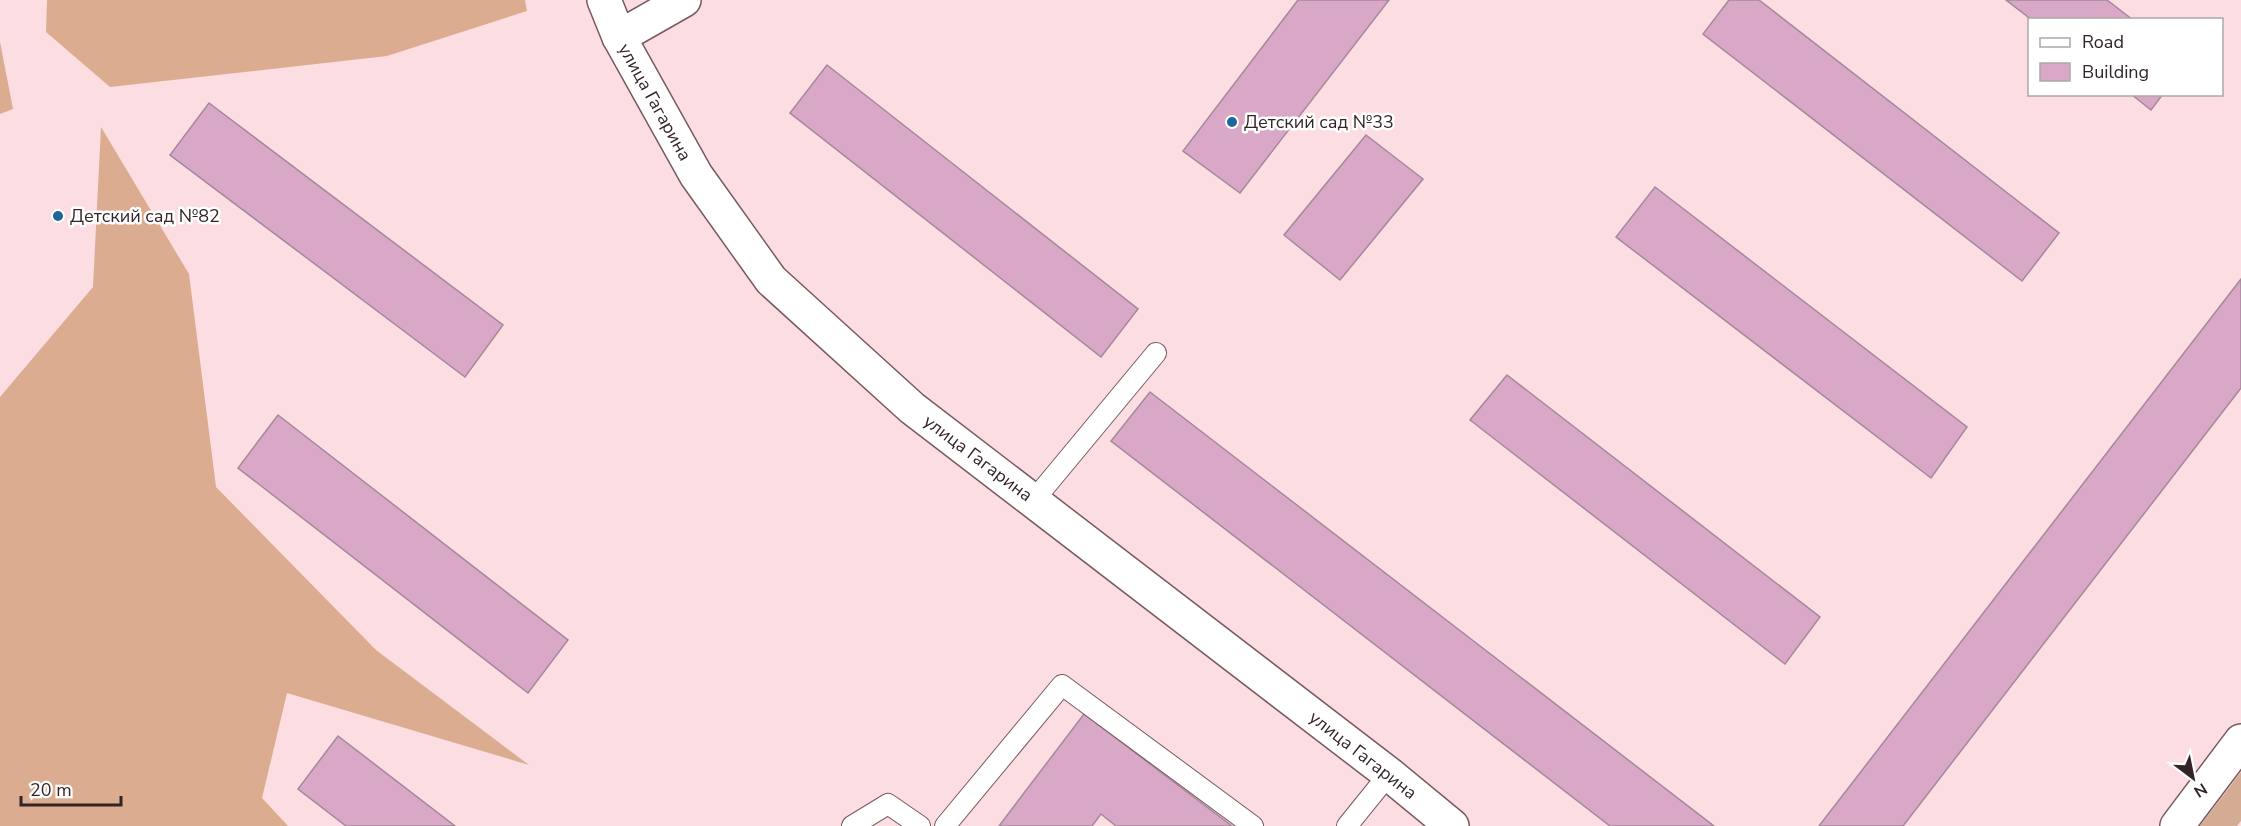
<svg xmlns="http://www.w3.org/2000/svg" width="2241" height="826" viewBox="0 0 2241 826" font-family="'Nunito Sans',sans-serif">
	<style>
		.green { fill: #d4ac93 }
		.forest { fill: #dbac8f }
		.building { fill: #d8a8c6; stroke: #a5889a; stroke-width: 1.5 }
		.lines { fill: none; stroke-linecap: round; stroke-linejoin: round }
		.lane-casing { stroke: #79595f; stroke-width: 22 }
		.street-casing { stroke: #79595f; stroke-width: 36 }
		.secondary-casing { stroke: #79595f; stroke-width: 36 }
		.lane { stroke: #fff; stroke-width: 20 }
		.street { stroke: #fff; stroke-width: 33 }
		.secondary { stroke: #fff; stroke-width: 33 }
		.poi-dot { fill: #1d669a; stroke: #fff; stroke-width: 2 }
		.labels { text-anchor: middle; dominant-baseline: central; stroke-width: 5; stroke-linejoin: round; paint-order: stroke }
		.street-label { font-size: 18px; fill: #322427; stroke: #fff }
		.poi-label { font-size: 18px; fill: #322427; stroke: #fff; text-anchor: start }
	</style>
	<rect width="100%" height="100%" fill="#fbdde2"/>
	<path class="green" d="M2241,772V821L2237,826H2200Z"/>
	<g class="forest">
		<path d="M47,0H525L527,11L387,56L110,87L46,32Z"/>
		<path d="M0,42L13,109L0,114Z"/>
		<path d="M101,127L189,274L216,487L376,650L529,765L287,693L262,798L288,826H0V397L93,287Z"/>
	</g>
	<g class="building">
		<path d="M1298,0H1389L1240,193L1183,151Z"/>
		<path d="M1729,0H1759L2059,233L2022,281L1703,34Z"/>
		<path d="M2006,0H2107L2133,20H2032Z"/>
		<path d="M827,65L1138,309L1101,357L790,113Z"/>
		<path d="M2131,94H2163L2151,110Z"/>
		<path d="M209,103L503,325L465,377L170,155Z"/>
		<path d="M1366,135L1423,179L1340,280L1284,235Z"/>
		<path d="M1655,187L1967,427L1931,478L1616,237Z"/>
		<path d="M2241,279V388L1903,826H1819Z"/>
		<path d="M1507,375L1820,617L1785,664L1470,420Z"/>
		<path d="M1150,392L1714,826H1610L1111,441Z"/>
		<path d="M278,415L568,640L528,693L238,468Z"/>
		<path d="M1084,714L1232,826H1116L1101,814L1092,826H999Z"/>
		<path d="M338,736L455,826H346L298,789Z"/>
	</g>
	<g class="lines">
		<defs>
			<g id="lane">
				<path d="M1034,500L1156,353"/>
				<path d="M852,826L888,804L920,826"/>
				<path d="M945,826L1062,685L1253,826"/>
				<path d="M1347,826L1389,774"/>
			</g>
			<g id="street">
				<path d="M604,0L619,37L696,175L771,280L912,408L1389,774L1452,826"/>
				<path d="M619,37L684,0"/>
			</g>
			<path id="secondary" d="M2177,826L2241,741"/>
		</defs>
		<use href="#lane" class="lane-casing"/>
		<use href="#street" class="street-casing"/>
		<use href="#secondary" class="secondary-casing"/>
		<use href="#lane" class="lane"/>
		<use href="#street" class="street"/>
		<use href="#secondary" class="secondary"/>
	</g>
	<g class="poi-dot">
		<circle cx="1232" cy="122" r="6"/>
		<circle cx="58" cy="216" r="6"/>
	</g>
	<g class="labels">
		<g class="street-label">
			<text transform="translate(655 102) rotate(61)">улица Гагарина</text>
			<text transform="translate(978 458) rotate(37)">улица Гагарина</text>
			<text transform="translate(1363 755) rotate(38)">улица Гагарина</text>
		</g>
		<g class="poi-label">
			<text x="1244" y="122">Детский сад №33</text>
			<text x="70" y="216">Детский сад №82</text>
		</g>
	</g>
	<rect x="2028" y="18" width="195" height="78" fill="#ffffff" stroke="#ada7a9" stroke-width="1.5"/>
	<rect x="2040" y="38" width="30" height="9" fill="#ffffff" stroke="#ada7a9" stroke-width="1.5"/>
	<text x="2082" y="48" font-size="18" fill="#322427">Road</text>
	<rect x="2040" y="63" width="30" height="18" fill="#d8a8c6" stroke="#ada7a9" stroke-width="1.5"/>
	<text x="2082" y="78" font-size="18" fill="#322427">Building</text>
	<g transform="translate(2193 778) rotate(148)" stroke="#ffffff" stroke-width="4.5" paint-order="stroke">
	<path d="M0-4.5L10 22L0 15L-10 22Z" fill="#322427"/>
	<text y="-9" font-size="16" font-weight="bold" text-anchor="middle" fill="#322427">N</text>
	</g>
	<path d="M21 796v9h100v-9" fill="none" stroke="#322427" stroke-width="3"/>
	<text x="30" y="796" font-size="18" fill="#322427" stroke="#ffffff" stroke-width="4.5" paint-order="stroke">20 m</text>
</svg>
